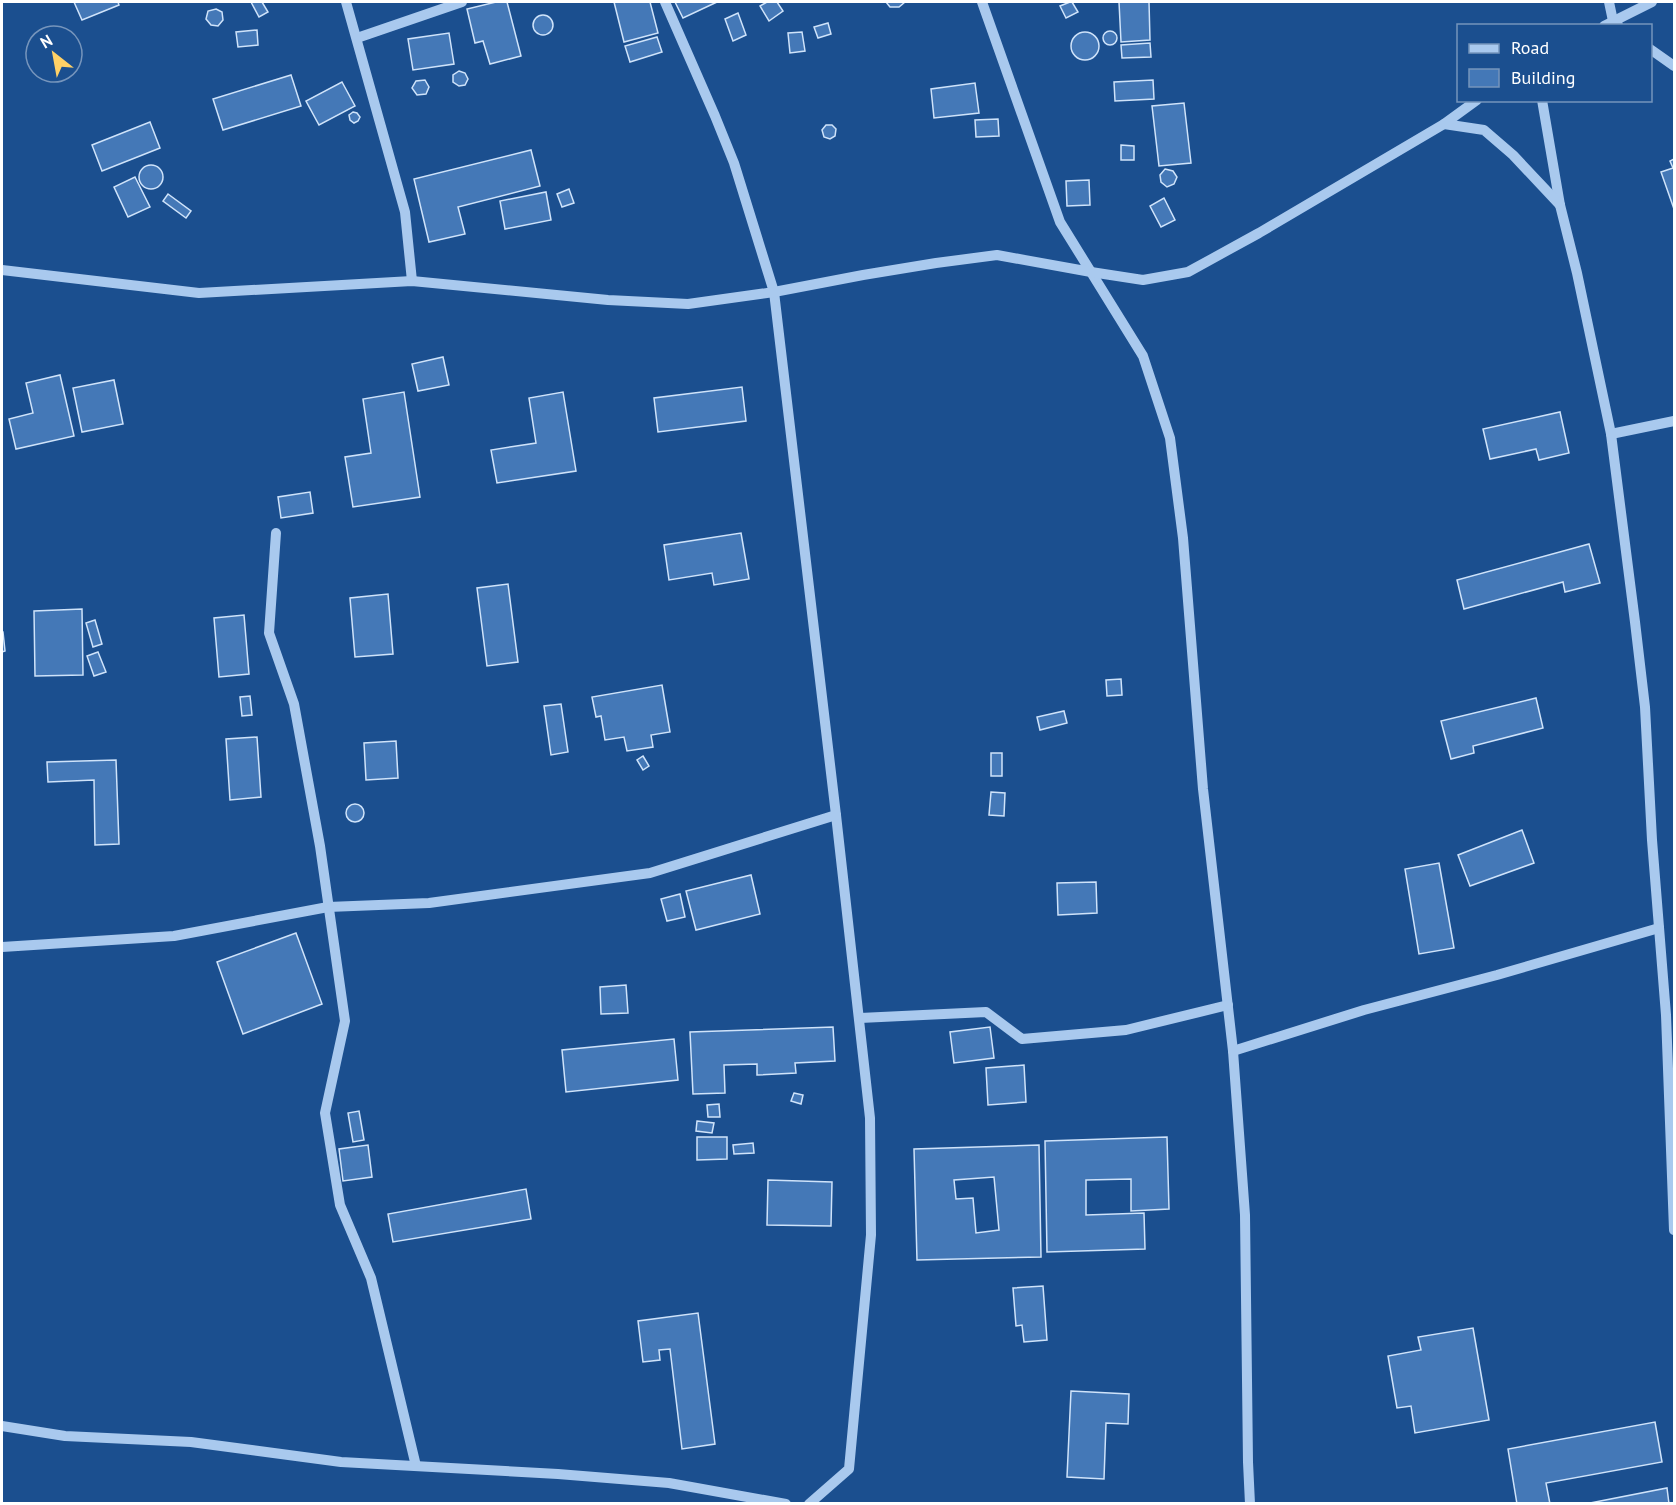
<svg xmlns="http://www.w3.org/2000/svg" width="1676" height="1505" viewBox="0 0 1676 1505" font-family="'PT Sans',sans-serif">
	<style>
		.building { fill: #4478b7; stroke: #cfe3fa; stroke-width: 1.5; fill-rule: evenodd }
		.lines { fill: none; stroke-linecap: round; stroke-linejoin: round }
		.minor { stroke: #a9c9ee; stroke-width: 10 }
	</style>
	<rect width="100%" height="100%" fill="#1b4f8f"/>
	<g class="building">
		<path d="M74,2H118L119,5L82,20Z"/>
		<path d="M251,2H262L268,12L259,17Z"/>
		<path d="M496,2H507L521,56L490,64L483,41L475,43L467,9Z"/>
		<path d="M614,2H650L658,33L624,42Z"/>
		<path d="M675,2H717L683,18Z"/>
		<path d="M767,2H777L783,11L769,21L760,6Z"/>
		<path d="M886,2H905L899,7H890Z"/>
		<path d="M1070,2H1072L1078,12L1066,18L1060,6Z"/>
		<path d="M1119,2H1149L1150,40L1121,42Z"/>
		<path d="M216,9L222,12L223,20L218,26L211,25L206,19L208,11Z"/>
		<path d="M738,13L746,35L733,41L725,19Z"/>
		<circle cx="543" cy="25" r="10"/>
		<path d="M828,23L831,34L818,38L814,27Z"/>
		<path d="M257,30L258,45L238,47L236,32Z"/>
		<circle cx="1110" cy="38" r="7"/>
		<circle cx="1085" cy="46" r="14"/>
		<path d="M802,32L805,51L790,53L788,33Z"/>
		<path d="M449,33L454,64L413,70L408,39Z"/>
		<path d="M657,37L662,52L630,62L625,46Z"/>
		<path d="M1150,43L1151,57L1122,58L1121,45Z"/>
		<path d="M459,71L465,73L468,79L465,85L459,86L453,82V75Z"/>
		<path d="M291,75L301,106L223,130L213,99Z"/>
		<path d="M425,80L429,87L426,94L417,95L412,88L416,81Z"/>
		<path d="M1153,80L1154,99L1115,101L1114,82Z"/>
		<path d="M342,82L355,106L319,125L306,101Z"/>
		<path d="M975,83L979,113L934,118L931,89Z"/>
		<path d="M1184,103L1191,163L1159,166L1152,106Z"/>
		<path d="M353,112L357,113L360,117L358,121L354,123L350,120L349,115Z"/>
		<path d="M998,119L999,136L976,137L975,120Z"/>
		<path d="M150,122L160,148L102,171L92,145Z"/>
		<path d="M826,125H832L836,129L835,136L830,139L824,137L822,130Z"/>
		<path d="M1121,145L1134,146V160H1121Z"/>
		<path d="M531,150L540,186L458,207L465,234L429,242L414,179Z"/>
		<path d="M1674,159V209L1661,172L1673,168L1670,161Z"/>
		<circle cx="151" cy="177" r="12"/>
		<path d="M1165,169L1173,171L1177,177L1174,184L1167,187L1161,182L1160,175Z"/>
		<path d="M135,177L150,207L128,217L114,187Z"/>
		<path d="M1089,180L1090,205L1067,206L1066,181Z"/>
		<path d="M569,189L574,203L562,207L557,194Z"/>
		<path d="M546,192L551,220L505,229L500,201Z"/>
		<path d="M168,194L191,211L186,218L163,201Z"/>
		<path d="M1164,198L1175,220L1161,227L1150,206Z"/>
		<path d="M443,357L449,385L418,391L412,364Z"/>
		<path d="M60,375L74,436L16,449L9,419L33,413L26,383Z"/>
		<path d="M114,380L123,424L82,432L73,388Z"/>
		<path d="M742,387L746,421L658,432L654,398Z"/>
		<path d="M404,392L420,497L353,507L345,457L371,453L363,399Z"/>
		<path d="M563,392L576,471L497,483L491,450L536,443L529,398Z"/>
		<path d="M1560,412L1569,453L1539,460L1536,449L1490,459L1483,429Z"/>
		<path d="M310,492L313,513L281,518L278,497Z"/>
		<path d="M741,533L749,579L714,585L712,573L669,580L664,545Z"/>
		<path d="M1589,544L1600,583L1565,592L1563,582L1464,609L1457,580Z"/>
		<path d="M508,584L518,662L487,666L477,588Z"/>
		<path d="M388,594L393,654L355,657L350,598Z"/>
		<path d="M82,609L83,675L35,676L34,611Z"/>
		<path d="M244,615L249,674L219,677L214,618Z"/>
		<path d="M95,620L102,644L93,647L86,623Z"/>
		<path d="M2,632H3L5,651L2,652Z"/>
		<path d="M98,652L106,672L94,676L87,656Z"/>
		<path d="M1121,679L1122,695L1107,696L1106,680Z"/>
		<path d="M662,685L670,732L651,735L653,747L627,751L624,737L605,740L601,716L596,717L592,697Z"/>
		<path d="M250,696L252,715L242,716L240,697Z"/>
		<path d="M1536,698L1543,728L1473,746L1474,753L1451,759L1441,721Z"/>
		<path d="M561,704L568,752L551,755L544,706Z"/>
		<path d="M1064,711L1067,723L1040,730L1037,717Z"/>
		<path d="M257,737L261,797L230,800L226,739Z"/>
		<path d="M396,741L398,778L366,780L364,743Z"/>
		<rect x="991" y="753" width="11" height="23"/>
		<path d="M643,756L649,766L643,770L637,760Z"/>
		<path d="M116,760L119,844L95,845L94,780L48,782L47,762Z"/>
		<path d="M991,792L1005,793L1004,816L989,815Z"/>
		<circle cx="355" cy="813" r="9"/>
		<path d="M1522,830L1534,863L1470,886L1458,855Z"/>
		<path d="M1439,863L1454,948L1419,954L1405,869Z"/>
		<path d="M751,875L760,914L696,930L686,891Z"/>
		<path d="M1096,882L1097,913L1058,915L1057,883Z"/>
		<path d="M680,894L685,917L667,921L661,899Z"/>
		<path d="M296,933L322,1004L243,1034L217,962Z"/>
		<path d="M626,985L628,1013L601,1014L600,987Z"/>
		<path d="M833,1027L835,1061L795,1063L796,1073L757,1075V1064L724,1065L725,1093L693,1094L690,1032Z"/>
		<path d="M990,1027L994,1058L954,1063L950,1032Z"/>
		<path d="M674,1039L678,1080L566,1092L562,1050Z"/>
		<path d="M1024,1065L1026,1102L988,1105L986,1068Z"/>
		<path d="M794,1093L803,1095L801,1104L791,1101Z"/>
		<path d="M719,1104L720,1117H708L707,1105Z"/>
		<path d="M359,1111L364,1140L353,1142L348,1113Z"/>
		<path d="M697,1121L714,1123L712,1133L696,1131Z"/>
		<path d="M697,1137H727V1159L697,1160Z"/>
		<path d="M1167,1137L1169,1209L1131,1211V1179L1086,1180V1215L1144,1213L1145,1249L1047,1252L1045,1141Z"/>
		<path d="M753,1143L754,1153L734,1154L733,1145Z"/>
		<path d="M368,1145L372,1177L343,1181L339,1149Z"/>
		<path d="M1039,1145L1041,1257L917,1260L914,1149ZM994,1177L999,1230L976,1233L973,1198L956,1199L954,1180Z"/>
		<path d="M768,1180L832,1182L831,1226L767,1225Z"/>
		<path d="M526,1189L531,1219L393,1242L388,1214Z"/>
		<path d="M1043,1286L1047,1340L1024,1342L1022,1325L1016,1326L1013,1288Z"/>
		<path d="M698,1313L715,1444L682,1449L670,1349L659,1350L660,1360L643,1362L638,1321Z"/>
		<path d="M1473,1328L1489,1420L1415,1433L1411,1406L1397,1408L1388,1356L1421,1350L1418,1337Z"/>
		<path d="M1071,1391L1129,1394L1128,1424L1106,1423L1104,1479L1067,1477Z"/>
		<path d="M1655,1422L1662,1462L1546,1483L1550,1504H1517L1508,1449Z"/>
		<path d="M1667,1488L1669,1504H1585Z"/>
	</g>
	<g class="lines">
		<g class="minor">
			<path d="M346,2L405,212L412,281"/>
			<path d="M665,2L715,116L734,163L774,292L836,815L870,1118L871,1235L849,1469L809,1504"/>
			<path d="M982,2L1060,222L1143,356L1170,438L1183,538L1203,789L1233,1051L1245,1215L1248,1462L1250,1504"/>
			<path d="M1609,2L1613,21L1618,25"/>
			<path d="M1604,26L1652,2"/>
			<path d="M357,38L462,2"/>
			<path d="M1650,49L1674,66"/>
			<path d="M1542,100L1560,205L1577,273L1611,434L1635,622L1645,707L1652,840L1666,1015L1674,1230"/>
			<path d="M1444,124L1484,130L1513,155L1560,205"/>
			<path d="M2,270L199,293L412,281L608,300L688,304L774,292L863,275L936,263L997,255L1091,272L1143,280L1188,272L1259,233L1444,124L1477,100"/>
			<path d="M1611,434L1674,421"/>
			<path d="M276,533L269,633L294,704L320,846L345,1021L325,1113L340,1205L371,1278L416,1466"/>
			<path d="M2,947L174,936L328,907L429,903L650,873L836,815"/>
			<path d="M860,1018L986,1012L1022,1039L1126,1030L1228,1005"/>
			<path d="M1233,1051L1364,1010L1497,975L1659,928"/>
			<path d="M2,1426L65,1436L191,1442L341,1462L558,1474L669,1483L786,1504"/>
		</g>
	</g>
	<rect width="1676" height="1505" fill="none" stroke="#ffffff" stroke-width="6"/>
	<rect x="1457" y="24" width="195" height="78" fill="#1b4f8f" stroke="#7695bc" stroke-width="1.5"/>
	<rect x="1469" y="44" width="30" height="9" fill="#a9c9ee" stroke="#7695bc" stroke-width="1.5"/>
	<text x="1511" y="54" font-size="18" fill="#ffffff">Road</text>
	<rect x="1469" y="69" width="30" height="18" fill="#4478b7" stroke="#7695bc" stroke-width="1.5"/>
	<text x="1511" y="84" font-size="18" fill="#ffffff">Building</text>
	<g transform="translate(54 54) rotate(329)"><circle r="28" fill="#1b4f8f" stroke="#7695bc" stroke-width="1.5"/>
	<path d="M0-4.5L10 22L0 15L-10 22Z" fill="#ffd166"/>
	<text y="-9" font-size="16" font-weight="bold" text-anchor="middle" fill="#ffffff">N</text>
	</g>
</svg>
